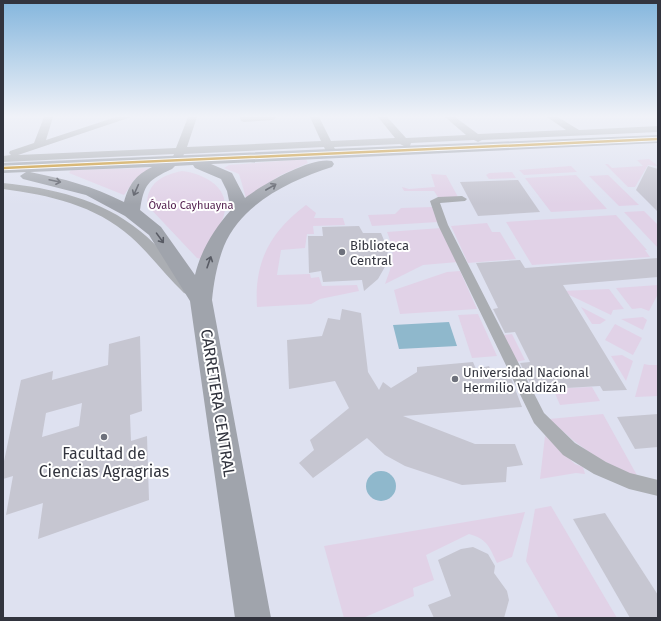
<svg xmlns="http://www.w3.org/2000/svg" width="661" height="621" viewBox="0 0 661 621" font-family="'Fira Sans',sans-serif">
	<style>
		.green { fill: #e1d2e7 }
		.water { fill: #8fb8cc }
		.building { fill: #c6c6d1; fill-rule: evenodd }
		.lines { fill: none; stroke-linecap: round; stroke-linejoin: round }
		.pedestrian { fill: #abaeb3; fill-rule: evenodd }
		.minor { fill: #abaeb3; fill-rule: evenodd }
		.trunk { fill: #a0a4ac; fill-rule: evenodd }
		.bus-1-casing { stroke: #fff; stroke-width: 4.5 }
		.bus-1 { stroke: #c68a10; stroke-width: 2.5 }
		.oneway { stroke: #585b64 }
		.poi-dot { fill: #6e717c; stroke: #fff; stroke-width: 1.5 }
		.labels { text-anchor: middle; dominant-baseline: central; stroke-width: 4; stroke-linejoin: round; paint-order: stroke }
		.far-park-label { font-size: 11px; fill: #552351; stroke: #fff }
		.poi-label { font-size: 13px; fill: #32343e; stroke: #fff; text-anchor: start }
		.near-street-label { font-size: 16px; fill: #32343e; stroke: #fff }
		.near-poi-label { font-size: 16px; fill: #32343e; stroke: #fff }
	</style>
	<rect width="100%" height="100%" fill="#dee1f0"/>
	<g class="green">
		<path d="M306,159L308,163L281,175L246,198L239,174L224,168L229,165Z"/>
		<path d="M649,159L658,166L648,165L635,187H628L605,164H608L612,168L643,166L637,160Z"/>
		<path d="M571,166L577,172L524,175L519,170Z"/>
		<path d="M151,168L135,179L124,195L69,173L71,170Z"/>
		<path d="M182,171C206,174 233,189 223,218C218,232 208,246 201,259L197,258L147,205C147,183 162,175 182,171Z"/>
		<path d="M512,172L516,178L489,179L486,175L489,173Z"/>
		<path d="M431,174L446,175L458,197H438L434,191H404L402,187L409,189L435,187Z"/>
		<path d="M576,175L607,209L551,212L525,178Z"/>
		<path d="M608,175L639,205L619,206L589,176Z"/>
		<path d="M306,205L316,213L314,218H343L345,225L313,226L314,234H307L305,248L281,250L277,275L310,274L311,278L319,277L322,286L357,285L359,291L320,299L311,304L257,307C254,262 270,232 306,205Z"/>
		<path d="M432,207L438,222L372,226L368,215L395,214L401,208Z"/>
		<path d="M644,211L658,225V248L624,212Z"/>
		<path d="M616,215L647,250H645L650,257L532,265L506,222Z"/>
		<path d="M487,223L492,232H500L516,259L468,263L451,226Z"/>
		<path d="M441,228L458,262L423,265L385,284C393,262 396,255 387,232Z"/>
		<path d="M460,271L477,309L400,314L394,290L447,272Z"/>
		<path d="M658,285V294L649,311L641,308L632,309L616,288Z"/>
		<path d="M609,289L624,309L613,310L611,315L561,291Z"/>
		<path d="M581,307L606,320L600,324H592Z"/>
		<path d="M478,314L497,356L472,358L458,315Z"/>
		<path d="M643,317L647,320L643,330L621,319Z"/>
		<path d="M615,324L642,338L633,355L605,340Z"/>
		<path d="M512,334L525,360L516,362L504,335Z"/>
		<path d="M622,355L633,361L626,381L611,356Z"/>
		<path d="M644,364L649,365H658V396L635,397Z"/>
		<path d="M560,380L564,388L592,387L600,401L560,405L551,384Z"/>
		<path d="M603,414L639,479L596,457L574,441L549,419Z"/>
		<path d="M545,436L575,464L583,467L585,474L576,473L540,479Z"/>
		<path d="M551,506L617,618H559L526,561L535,509Z"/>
		<path d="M525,512L512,557L497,563C489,546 487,539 469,534L426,555L434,580L413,588L414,596L363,618H344L324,546Z"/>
	</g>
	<g class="water">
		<path d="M449,322L457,346L399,349L393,325Z"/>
		<circle cx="381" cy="486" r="15"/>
	</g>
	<g class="building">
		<path d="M648,166L658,169V212L636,190Z"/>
		<path d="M518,180L540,212L478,216L460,182Z"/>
		<path d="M359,226L363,233H381L388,250L386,265L378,279L364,291L362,280L323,282L321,271L309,273L308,236H323L322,227Z"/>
		<path d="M658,258V277L563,285L627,390L603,391L600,386L566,388L565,386L534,391L520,363L530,362L515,332L505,333L493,309L498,308L476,263L520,260L525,268Z"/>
		<path d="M342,309L361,313L368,372L379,390L383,382L391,388L417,372V367L473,362L476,369L489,366L494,379L511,378L522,407L403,416L475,444H515L523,465L507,467L506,482L462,485L405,466L385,455L367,438L313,478L299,463L314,450L310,440L349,408L335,381L289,389L287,340L322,336L328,318L340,320Z"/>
		<path d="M140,336L142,411L130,415L131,441L147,436L149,500L38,539L43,503L6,515L13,476L3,479V466L21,380L53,371L52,380L108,365L109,344ZM82,403L79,426L42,437L46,413Z"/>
		<path d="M658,414V447L635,449L617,417Z"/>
		<path d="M605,513L658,595V618H630L573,519Z"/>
		<path d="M473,547L488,554L495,566L494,573L507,591L509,600L504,618H434L428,605L451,596L438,560L461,549Z"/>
	</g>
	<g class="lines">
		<path class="pedestrian" d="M462,196L467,199L465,201L440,203L448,225L544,413L575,443L606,462L630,473L658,480V496L629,489L594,474L563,455L534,423L438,225L430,201L438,197Z"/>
		<g class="minor">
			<path d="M44,117H53L46,140L116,117H131L18,155L176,148L188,117H197L187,147L321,141L310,117H319L331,141L395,138L378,117H387L406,138L466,135L445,117H455L478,134L566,130L547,117H558L579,130L658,126V132L482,140L478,142L474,140L411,143L410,146L406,147L400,144L334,147L336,152L331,155L327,154L324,147L184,154L181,161L177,162L172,159L174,154L3,162V156L11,155L9,153L10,151L34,143Z"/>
			<path d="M240,117H277L273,120L244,122L241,121Z"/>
			<path d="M3,183C52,188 101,199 140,231C160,247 176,268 194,285L197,289L194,293L189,295L184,293C165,275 150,254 131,237C95,205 49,195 3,189Z"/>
		</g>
		<path class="trunk" d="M658,135V143L211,164L232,173L245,198C261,185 312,156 332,161L334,164L332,167C291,180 242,203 224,246C217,264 214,281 212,300L271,618H235L190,301L149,235L125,216L86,195L23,179L20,176L26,172L3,173V163ZM193,165L195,168L221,179L227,191L231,210C214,229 201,250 195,275L161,227L140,210C144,184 148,180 172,169L175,166ZM152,167C136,175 129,184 124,202C92,186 65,179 30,172Z"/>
		<defs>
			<path id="bus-1" d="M3,168L658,139"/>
		</defs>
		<use href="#bus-1" class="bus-1-casing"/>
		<use href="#bus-1" class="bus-1"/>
	</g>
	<defs><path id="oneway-shaft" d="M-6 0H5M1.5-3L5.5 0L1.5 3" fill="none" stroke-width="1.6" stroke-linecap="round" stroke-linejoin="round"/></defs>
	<g class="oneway">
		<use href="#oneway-shaft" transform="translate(55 181) rotate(12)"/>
		<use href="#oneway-shaft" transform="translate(271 187) rotate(-30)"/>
		<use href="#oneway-shaft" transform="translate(136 190) rotate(114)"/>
		<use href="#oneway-shaft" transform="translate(160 238) rotate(54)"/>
		<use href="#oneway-shaft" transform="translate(209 262) rotate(-71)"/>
	</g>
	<linearGradient id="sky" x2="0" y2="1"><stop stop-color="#84b6dd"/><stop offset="0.57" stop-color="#f0f2f8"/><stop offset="1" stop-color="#f0f2f8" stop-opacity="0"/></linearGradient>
	<rect width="661" height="204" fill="url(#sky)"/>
	<g class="poi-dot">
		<circle cx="342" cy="252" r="4"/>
		<circle cx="455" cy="379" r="4"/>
		<circle cx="104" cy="437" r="4"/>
	</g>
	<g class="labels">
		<g class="far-park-label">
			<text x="191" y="205">Óvalo Cayhuayna</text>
		</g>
		<g class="poi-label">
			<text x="350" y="245">Biblioteca<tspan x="350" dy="15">Central</tspan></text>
			<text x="463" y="372">Universidad Nacional<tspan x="463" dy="15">Hermilio Valdizán</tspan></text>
		</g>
		<g class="near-street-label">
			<text transform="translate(218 403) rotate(81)">CARRETERA CENTRAL</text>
		</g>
		<g class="near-poi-label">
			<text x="104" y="453">Facultad de<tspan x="104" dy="18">Ciencias Agragrias</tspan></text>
		</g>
	</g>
	<rect width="661" height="621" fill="none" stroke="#32343e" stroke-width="8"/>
</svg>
